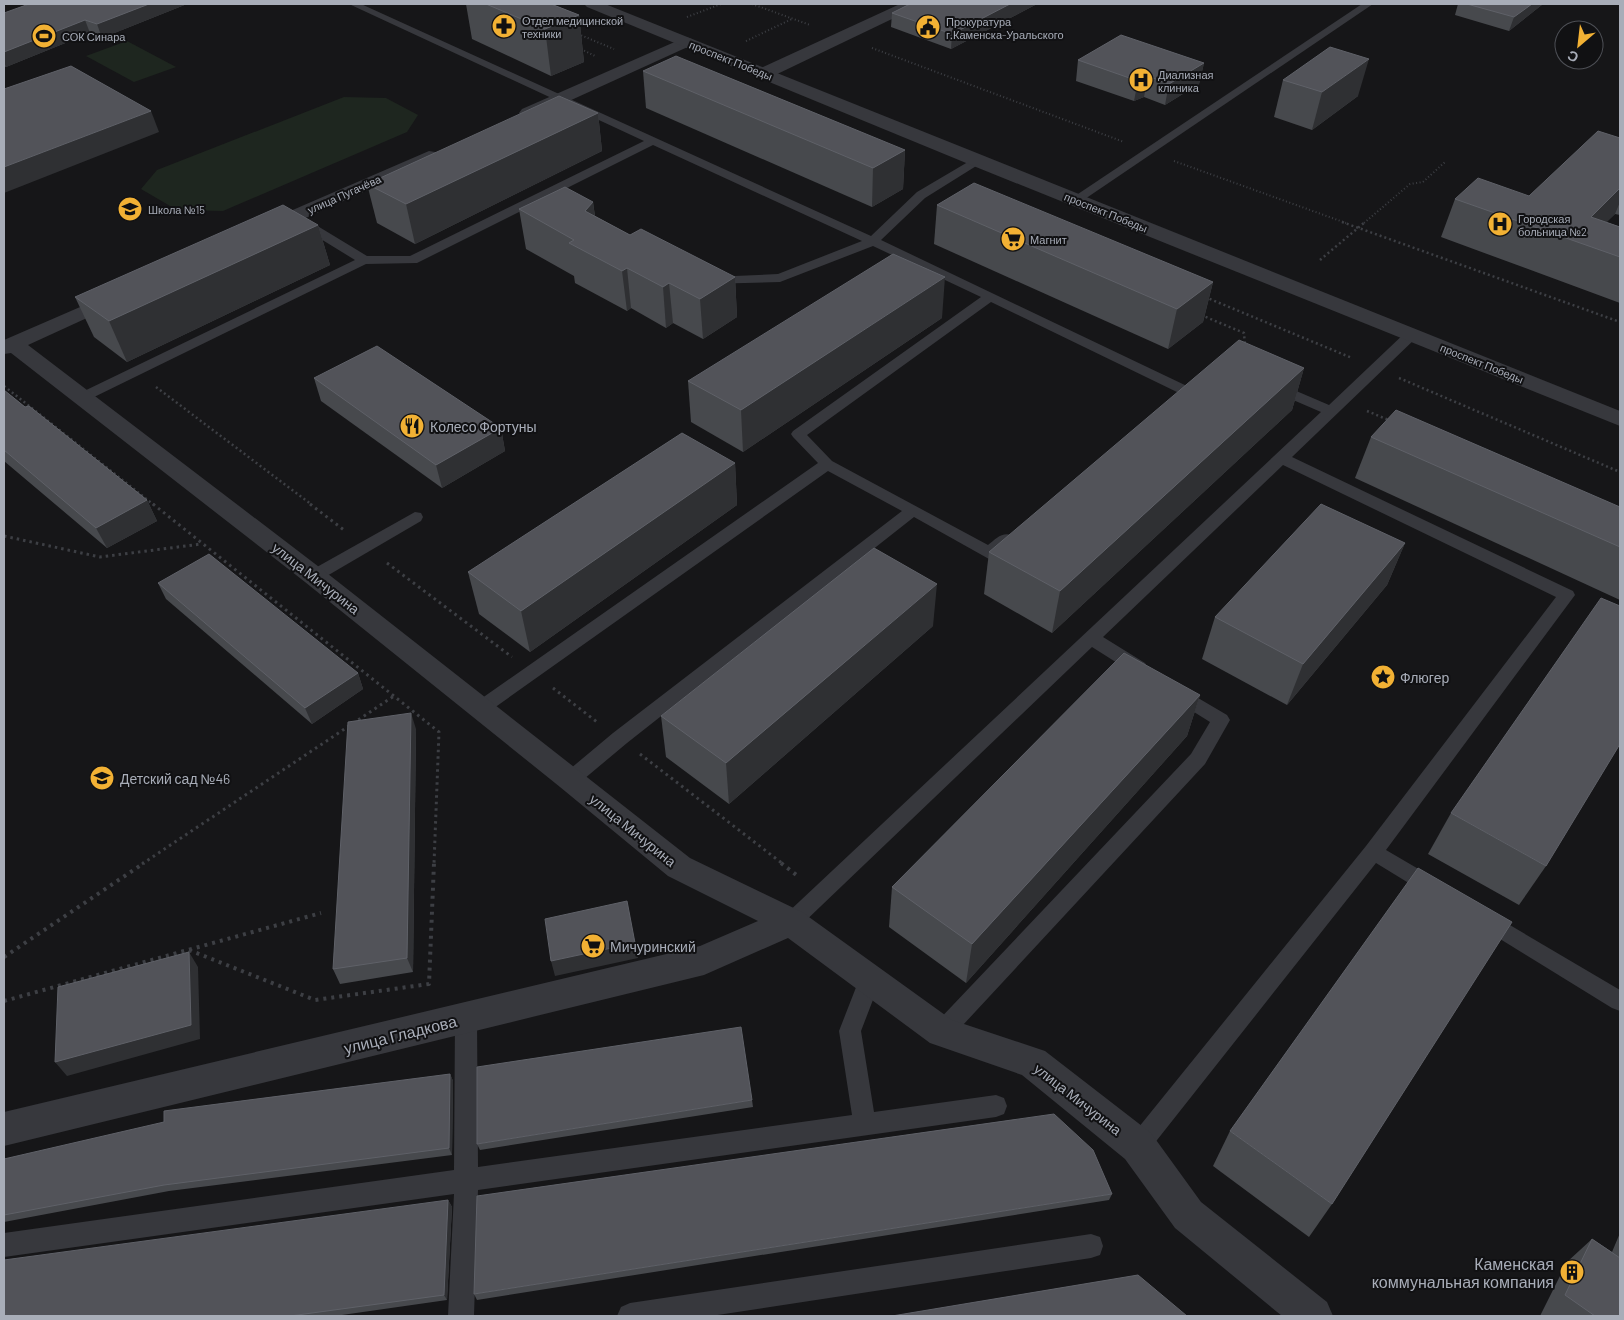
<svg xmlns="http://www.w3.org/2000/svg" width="1624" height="1320" viewBox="0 0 1624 1320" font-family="Barlow,sans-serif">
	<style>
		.green { fill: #1e261f }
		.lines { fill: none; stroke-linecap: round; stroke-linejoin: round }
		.path-far3 { stroke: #3d3f44; stroke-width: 2; stroke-dasharray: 1 2.5; stroke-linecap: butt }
		.path-far2 { stroke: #3d3f44; stroke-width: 2.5; stroke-dasharray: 2 3; stroke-linecap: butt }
		.path-far1 { stroke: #3d3f44; stroke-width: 3; stroke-dasharray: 2.5 4; stroke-linecap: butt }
		.path { stroke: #3d3f44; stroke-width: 4; stroke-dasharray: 3 5; stroke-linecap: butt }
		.service { fill: #37383d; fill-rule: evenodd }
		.minor { fill: #37383d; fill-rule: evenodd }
		.tertiary { fill: #37383d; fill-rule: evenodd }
		.wall { fill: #47494d }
		.shaded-wall { fill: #2f3033 }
		.building { fill: #525359; stroke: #5f6168 }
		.labels { text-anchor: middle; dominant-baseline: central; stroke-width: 4; stroke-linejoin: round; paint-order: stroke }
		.far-poi-label { font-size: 11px; fill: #a8adb8; stroke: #111113; text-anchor: start }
		.far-street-label { font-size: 11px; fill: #a8adb8; stroke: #111113 }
		.poi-label { font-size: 14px; fill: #a8adb8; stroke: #111113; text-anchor: start }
		.street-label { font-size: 14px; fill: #a8adb8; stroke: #111113 }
		.near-street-label { font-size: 16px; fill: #a8adb8; stroke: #111113 }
		.near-poi-label { font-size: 16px; fill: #a8adb8; stroke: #111113; text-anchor: end }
	</style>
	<rect width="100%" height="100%" fill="#161618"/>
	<g class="green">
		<path d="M127,41L176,67L134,82L86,56Z"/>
		<path d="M344,97L386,98L418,115L407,132L223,211L177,210L141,189L157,170Z"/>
	</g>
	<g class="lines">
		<g class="path-far3">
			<path d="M752,4L810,25"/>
			<path d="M687,17L721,4"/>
			<path d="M578,34L614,49"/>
			<path d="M746,41L792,19"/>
			<path d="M872,48L1124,142"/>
			<path d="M581,49L595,56"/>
			<path d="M1174,161L1346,223"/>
			<path d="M1364,223L1410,184L1423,182L1445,162"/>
		</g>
		<g class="path-far2">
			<path d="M1342,222L1620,322"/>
			<path d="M1320,260L1365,222"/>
			<path d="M1205,297L1352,358"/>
			<path d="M1201,315L1244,333L1245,346"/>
			<path d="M1399,378L1620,472"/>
			<path d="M4,386L154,505"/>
			<path d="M156,387L312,505"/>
			<path d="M1367,411L1391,421"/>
		</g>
		<g class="path-far1">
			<path d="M153,504L439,732L434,864"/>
			<path d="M310,504L344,530"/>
			<path d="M4,536L100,557L201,544"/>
			<path d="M387,563L512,657"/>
			<path d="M553,688L597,722"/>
			<path d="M640,754L783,864"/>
			<path d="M142,864L394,696"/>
		</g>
		<g class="path">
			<path d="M781,863L799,877"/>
			<path d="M189,950L315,1000L429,984L434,863"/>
			<path d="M4,957L144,863"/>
			<path d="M4,1001L321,913"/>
		</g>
		<g class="service">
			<path d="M349,4H361L871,236L917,192L973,159H981L983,161L981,163L925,198L881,240L1189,387L1191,390L1189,393H1179L991,302L807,435L832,461L988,545C996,539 1001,532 1012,535L1014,539C1009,547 998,556 989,559L914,517L627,743L578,784L571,786L564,784L562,779L564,774L613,733L902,511L828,471L487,713L481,715L475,713L472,708L475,703L818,463L793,437L791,434L793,431L981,297L873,246L780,282L706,284L704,281L706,278L711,277L778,274L862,241L653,145L417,263L366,264L88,400H78L76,397L78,394L355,260L298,225L296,222L298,219H306L367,256H410L644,141Z"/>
			<path d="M1362,4H1373L1079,203L1075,204L1069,200Z"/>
			<path d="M1412,330L1417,331L1419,334L1417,337L1292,457L1573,591L1575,595L1386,850L1439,881L1442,887L1439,893L1432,896L1425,893L1376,863L1146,1154L1138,1157L1130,1154L1126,1146L1130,1138L1366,846L1556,597L1283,465L1103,637L1145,663L1148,668L1145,673L1139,674L1133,673L1092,647L798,928L791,931L784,928L781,922L784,916L1321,412L1270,390L1268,387L1270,384H1280L1329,405L1407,331Z"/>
			<path d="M415,512L421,513L423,517L421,521L320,580L314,582L308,580L306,576L308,572Z"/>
			<path d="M1176,685L1227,715L1230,720L1205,764L950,1039L942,1042L934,1039L931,1032L934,1025L1191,754L1210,722L1170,697L1167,692L1170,687Z"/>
			<path d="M1486,911L1620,990V1011L1612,1008L1479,926L1476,920L1479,914Z"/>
			<path d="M870,970L878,972L881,979L861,1031L874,1112L996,1095L1004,1098L1007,1106L1004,1114L996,1117L478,1190L474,1316H448L454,1194L4,1257V1233L454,1170L455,1018L458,1011L466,1008L474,1011L477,1018L478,1167L852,1115L839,1031L862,972Z"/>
			<path d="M1091,1234L1100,1237L1103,1246L1100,1255L1091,1258L711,1316H617L621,1307L630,1303Z"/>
		</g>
		<g class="minor">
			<path d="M900,4H920L917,7L771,77H759L757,73L759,69Z"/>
			<path d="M686,37L692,39L694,42L692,45L534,117L528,118L522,117L519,113L522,109Z"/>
			<path d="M429,151L435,152L438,156L435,160L272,233L265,235L258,233L255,229L258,225Z"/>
			<path d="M117,291L124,293L127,297L124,301L28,345L323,570L690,858L802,912L952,1020L1045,1051L1151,1133L1201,1202L1327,1302L1333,1316H1282L1175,1228L1125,1159L1022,1075L930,1043L788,938L704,975L4,1146V1112L700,946L758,921L668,876L560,787L305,582L11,353L4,354V340Z"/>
		</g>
		<path class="tertiary" d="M584,4H605L1620,411V426L971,165L587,7Z"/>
	</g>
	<g class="wall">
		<path d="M187,4L102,38L90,33L6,67L4,66V13Z"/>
		<path d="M466,4H551L579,15L584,62L551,76L472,39Z"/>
		<path d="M1037,4L951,49L891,27L892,13Z"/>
		<path d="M1458,4H1543L1509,31L1455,15Z"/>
		<path d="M1078,60L1204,63L1199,84L1165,105L1144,97L1134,101L1076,81Z"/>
		<path d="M643,71L905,150L903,189L872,207L646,108Z"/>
		<path d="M1283,80L1358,96L1312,130L1274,117Z"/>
		<path d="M598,113L602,151L415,244L377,223L367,184Z"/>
		<path d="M1620,138V215L1615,214L1606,222L1620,227V303L1441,237L1455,199L1529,196Z"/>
		<path d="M593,202L595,216L630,235L735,277L737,317L703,339L673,323L666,328L631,308L627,311L575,283L574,276L526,249L519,209Z"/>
		<path d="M937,205L1213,282L1203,322L1168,349L934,244Z"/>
		<path d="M318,225L330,265L127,362L94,337L75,297Z"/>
		<path d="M942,318L743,452L691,422L688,381Z"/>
		<path d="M1304,368L1292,410L1052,633L984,594L989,552Z"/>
		<path d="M314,378L501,428L505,451L442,488L321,401Z"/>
		<path d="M4,390L25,407L147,500L157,521L107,548L4,461Z"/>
		<path d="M1371,437L1620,507V600L1355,478Z"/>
		<path d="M735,463L737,505L530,652L479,614L468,572Z"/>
		<path d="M1405,543L1387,585L1287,705L1202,659L1215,617Z"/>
		<path d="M158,583L358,673L363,689L312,724L166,599Z"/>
		<path d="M933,626L729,804L666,757L661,716Z"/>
		<path d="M1200,695L1187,736L966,983L889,927L892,887Z"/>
		<path d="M416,729L413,972L340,984L333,969Z"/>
		<path d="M1451,813L1546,866L1519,905L1428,854Z"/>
		<path d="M450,1074L453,1081L452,1155L169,1191L4,1222V1159Z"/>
		<path d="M752,1100L753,1107L480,1150L477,1144Z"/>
		<path d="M1230,1131L1332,1204L1309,1237L1213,1166Z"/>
		<path d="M1112,1194L1109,1200L477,1300L474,1294Z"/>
		<path d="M448,1200L452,1207L447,1300L335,1316H4Z"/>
		<path d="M1620,1233V1316H1540L1567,1262L1592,1239L1612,1252Z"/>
	</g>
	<g class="shaded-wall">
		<path d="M149,4H187L102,38L97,24Z"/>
		<path d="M1010,4H1037L951,49L952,34Z"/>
		<path d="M1532,4H1543L1509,31L1514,17Z"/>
		<path d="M579,15L584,62L551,76L545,29Z"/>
		<path d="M85,20L90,33L6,67L4,62V52Z"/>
		<path d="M1369,59L1358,96L1312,130L1322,92Z"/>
		<path d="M1204,63L1199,84L1165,105L1169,84Z"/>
		<path d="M1148,76L1144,97L1134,101L1138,81Z"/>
		<path d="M151,111L159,132L4,193V167Z"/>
		<path d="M598,113L602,151L415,244L406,204Z"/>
		<path d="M905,150L903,189L872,207L873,168Z"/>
		<path d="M1620,188V202L1615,214L1585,244L1591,217Z"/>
		<path d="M593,202L598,241L585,211Z"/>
		<path d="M318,225L330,265L127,362L109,321Z"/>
		<path d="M627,268L631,308L627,311L622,271Z"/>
		<path d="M735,277L737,317L703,339L700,299Z"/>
		<path d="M945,277L942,318L743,452L741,410Z"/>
		<path d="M1213,282L1203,322L1168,349L1177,309Z"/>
		<path d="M669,283L673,323L666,328L663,287Z"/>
		<path d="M1304,368L1292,410L1052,633L1060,591Z"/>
		<path d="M501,428L505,451L442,488L436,465Z"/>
		<path d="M735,463L737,505L530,652L521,611Z"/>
		<path d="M147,500L157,521L107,548L96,528Z"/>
		<path d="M1405,543L1387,585L1287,705L1303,664Z"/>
		<path d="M937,584L933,626L729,804L726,763Z"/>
		<path d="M358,673L363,689L312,724L305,708Z"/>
		<path d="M1200,695L1187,736L966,983L972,944Z"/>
		<path d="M411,713L416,729L413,972L407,958Z"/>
		<path d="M635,943L638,958L555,976L551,961Z"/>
		<path d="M189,952L198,967L200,1039L67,1076L55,1062Z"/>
		<path d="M450,1074L453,1081L452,1155L449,1148Z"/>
		<path d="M448,1200L452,1207L447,1300L444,1295Z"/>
	</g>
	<g class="building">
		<path d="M29,4H149L97,24L85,20L4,52V13Z"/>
		<path d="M486,4H551L579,15L545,29Z"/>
		<path d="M910,4H1010L952,34L892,13Z"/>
		<path d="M1467,4H1532L1514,17Z"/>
		<path d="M1121,35L1204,63L1169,84L1148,76L1138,81L1078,60Z"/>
		<path d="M1330,47L1369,59L1322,92L1283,80Z"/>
		<path d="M676,56L905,150L873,168L643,71Z"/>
		<path d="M71,66L151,111L4,167V89Z"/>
		<path d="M559,96L598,113L406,204L367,184Z"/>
		<path d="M1598,131L1620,138V188L1591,217L1620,227V257L1455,199L1478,178L1529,196Z"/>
		<path d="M974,183L1213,282L1177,309L937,205Z"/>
		<path d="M565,187L593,202L585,211L630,235L641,229L735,277L700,299L669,283L663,287L627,268L622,271L569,243L574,240L519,209Z"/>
		<path d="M283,205L318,225L109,321L75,297Z"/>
		<path d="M893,254L945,277L741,410L688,381Z"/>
		<path d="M1239,340L1304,368L1060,591L989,552Z"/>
		<path d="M377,346L501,428L436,465L314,378Z"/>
		<path d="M4,390L25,407L29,406L147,500L96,528L4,450Z"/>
		<path d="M1396,410L1620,507V547L1371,437Z"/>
		<path d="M682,433L735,463L521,611L468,572Z"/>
		<path d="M1321,504L1405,543L1303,664L1215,617Z"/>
		<path d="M874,548L937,584L726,763L661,716Z"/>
		<path d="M209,554L358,673L305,708L158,583Z"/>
		<path d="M1601,598L1620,606V744L1546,866L1451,813Z"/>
		<path d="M1124,653L1200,695L972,944L892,887Z"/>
		<path d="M411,713L407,958L333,969L348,722Z"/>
		<path d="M1418,868L1512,922L1332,1204L1230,1131Z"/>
		<path d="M627,901L635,943L551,961L545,919Z"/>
		<path d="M189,952L191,1025L55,1062L58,987Z"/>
		<path d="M741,1027L752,1100L477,1144V1067Z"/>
		<path d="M450,1074L449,1148L164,1185L4,1215V1159L164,1122V1111Z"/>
		<path d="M1054,1114L1093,1150L1112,1194L474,1294L477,1196Z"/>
		<path d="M448,1200L444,1295L290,1316H4V1260Z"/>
		<path d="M1592,1239L1620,1258V1316H1595L1565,1295Z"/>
		<path d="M1138,1275L1187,1316H892Z"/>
	</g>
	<defs>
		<symbol id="pharmacy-disc" viewBox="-11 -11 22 22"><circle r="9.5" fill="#f2b134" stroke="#111113"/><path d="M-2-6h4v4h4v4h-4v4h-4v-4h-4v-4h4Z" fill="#111"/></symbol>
		<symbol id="civic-disc" viewBox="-11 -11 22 22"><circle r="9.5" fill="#f2b134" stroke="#111113"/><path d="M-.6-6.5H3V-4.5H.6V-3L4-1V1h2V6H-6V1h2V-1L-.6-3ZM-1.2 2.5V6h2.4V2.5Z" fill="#111"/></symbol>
		<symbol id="stadium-disc" viewBox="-11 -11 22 22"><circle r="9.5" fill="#f2b134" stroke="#111113"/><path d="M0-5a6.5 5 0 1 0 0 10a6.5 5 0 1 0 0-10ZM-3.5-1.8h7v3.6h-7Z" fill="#111"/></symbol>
		<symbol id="hospital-disc" viewBox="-11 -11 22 22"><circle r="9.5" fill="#f2b134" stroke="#111113"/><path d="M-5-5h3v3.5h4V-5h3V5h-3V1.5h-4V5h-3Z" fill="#111"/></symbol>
		<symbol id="school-disc" viewBox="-11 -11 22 22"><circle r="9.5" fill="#f2b134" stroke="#111113"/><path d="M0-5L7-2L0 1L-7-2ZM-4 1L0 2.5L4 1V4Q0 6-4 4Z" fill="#111"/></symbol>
		<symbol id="supermarket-disc" viewBox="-11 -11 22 22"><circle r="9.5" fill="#f2b134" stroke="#111113"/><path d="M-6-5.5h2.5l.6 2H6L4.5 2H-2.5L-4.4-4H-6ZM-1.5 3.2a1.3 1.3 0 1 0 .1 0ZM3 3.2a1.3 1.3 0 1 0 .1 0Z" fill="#111"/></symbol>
		<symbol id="restaurant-disc" viewBox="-11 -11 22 22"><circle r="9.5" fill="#f2b134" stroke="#111113"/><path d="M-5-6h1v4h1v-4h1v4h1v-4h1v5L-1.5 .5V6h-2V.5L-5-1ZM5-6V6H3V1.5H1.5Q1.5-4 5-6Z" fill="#111"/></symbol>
		<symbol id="sight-disc" viewBox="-11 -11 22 22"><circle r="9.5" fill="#f2b134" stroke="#111113"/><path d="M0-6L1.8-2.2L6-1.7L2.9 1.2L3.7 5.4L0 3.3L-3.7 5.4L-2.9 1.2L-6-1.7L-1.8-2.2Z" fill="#111"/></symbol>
		<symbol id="building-disc" viewBox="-11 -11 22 22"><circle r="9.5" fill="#f2b134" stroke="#111113"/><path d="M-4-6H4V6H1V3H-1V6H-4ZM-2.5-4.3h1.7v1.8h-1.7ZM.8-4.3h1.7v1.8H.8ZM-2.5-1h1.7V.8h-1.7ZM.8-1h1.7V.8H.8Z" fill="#111"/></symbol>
	</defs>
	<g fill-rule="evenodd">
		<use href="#pharmacy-disc" x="490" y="12" width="28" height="28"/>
		<use href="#civic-disc" x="914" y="13" width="28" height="28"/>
		<use href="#stadium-disc" x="30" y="22" width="28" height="28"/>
		<use href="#hospital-disc" x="1127" y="66" width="28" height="28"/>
		<use href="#school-disc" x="116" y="195" width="28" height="28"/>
		<use href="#hospital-disc" x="1486" y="210" width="28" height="28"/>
		<use href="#supermarket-disc" x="999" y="225" width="28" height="28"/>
		<use href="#restaurant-disc" x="398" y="412" width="28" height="28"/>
		<use href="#sight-disc" x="1369" y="663" width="28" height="28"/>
		<use href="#school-disc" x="88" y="764" width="28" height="28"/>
		<use href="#supermarket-disc" x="579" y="932" width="28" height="28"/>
		<use href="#building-disc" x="1558" y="1258" width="28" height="28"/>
	</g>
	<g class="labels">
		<g class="far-poi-label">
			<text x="522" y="20">Отдел медицинской<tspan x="522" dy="13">техники</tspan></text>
			<text x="946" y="21">Прокуратура<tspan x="946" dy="13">г.Каменска-Уральского</tspan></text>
			<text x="62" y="36">СОК Синара</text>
			<text x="1158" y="74">Диализная<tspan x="1158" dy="13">клиника</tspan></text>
			<text x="148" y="209">Школа №15</text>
			<text x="1518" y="218">Городская<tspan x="1518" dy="13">больница №2</tspan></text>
			<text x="1030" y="239">Магнит</text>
		</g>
		<g class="far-street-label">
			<text transform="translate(731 60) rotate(22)">проспект Победы</text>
			<text transform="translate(344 194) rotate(-24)">улица Пугачёва</text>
			<text transform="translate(1106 212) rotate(22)">проспект Победы</text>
			<text transform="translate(1482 363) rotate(22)">проспект Победы</text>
		</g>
		<g class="poi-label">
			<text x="430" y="426">Колесо Фортуны</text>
			<text x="1400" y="677">Флюгер</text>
			<text x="120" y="778">Детский сад №46</text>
			<text x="610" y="946">Мичуринский</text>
		</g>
		<g class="street-label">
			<text transform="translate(316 578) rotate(38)">улица Мичурина</text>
			<text transform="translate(633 830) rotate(39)">улица Мичурина</text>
			<text transform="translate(1078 1099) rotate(38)">улица Мичурина</text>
		</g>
		<g class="near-street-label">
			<text transform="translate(400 1034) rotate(-14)">улица Гладкова</text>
		</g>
		<g class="near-poi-label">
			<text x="1554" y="1263">Каменская<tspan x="1554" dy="18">коммунальная компания</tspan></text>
		</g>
	</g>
	<rect width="1624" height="1320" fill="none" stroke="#a8adb8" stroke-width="10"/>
	<g transform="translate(1579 45) rotate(208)"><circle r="24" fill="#111113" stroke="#4d4f55"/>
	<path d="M0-4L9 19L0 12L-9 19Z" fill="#f2b134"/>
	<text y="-8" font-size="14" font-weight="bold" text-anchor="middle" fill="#a8adb8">С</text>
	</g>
</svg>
